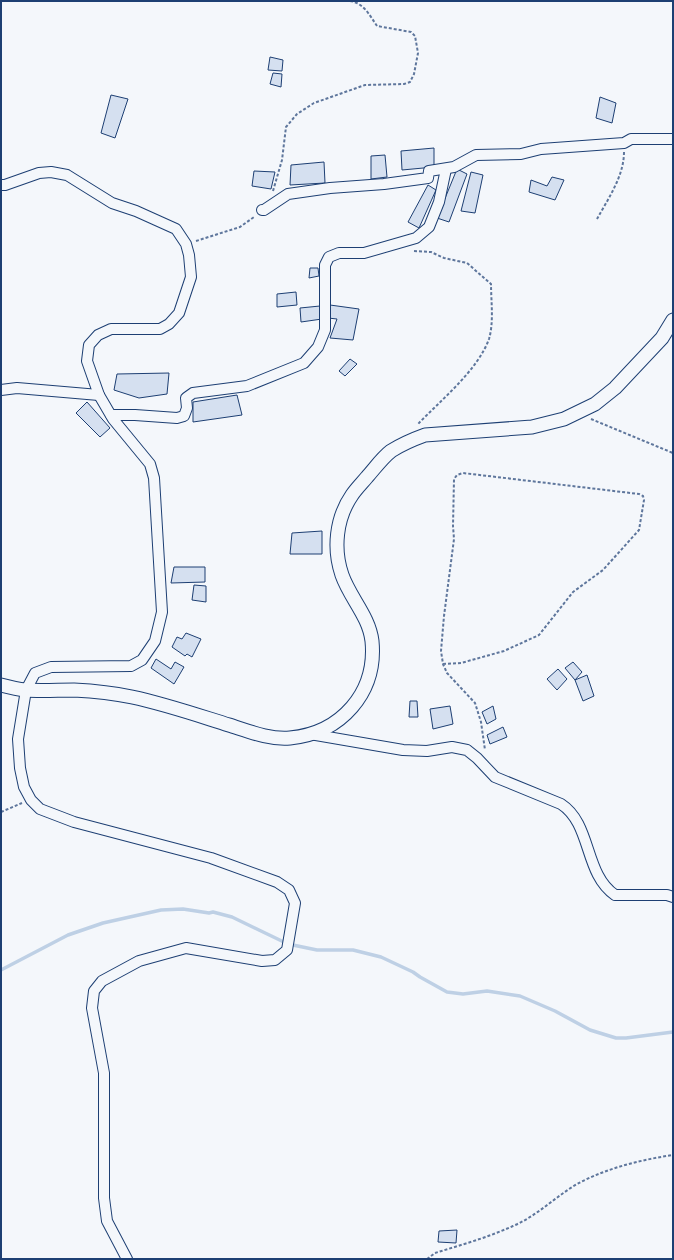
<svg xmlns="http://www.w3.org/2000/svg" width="674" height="1260" viewBox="0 0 674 1260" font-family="Poppins,sans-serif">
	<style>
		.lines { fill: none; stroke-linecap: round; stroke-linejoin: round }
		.stream { stroke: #bed0e5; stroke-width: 3.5 }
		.building { fill: #d5e0f0; stroke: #1d3f73 }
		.minor-casing { stroke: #1d3f73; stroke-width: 12 }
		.tertiary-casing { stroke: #1d3f73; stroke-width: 15 }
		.path { stroke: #5e769c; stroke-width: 2; stroke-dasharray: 3 2; stroke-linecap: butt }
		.minor { stroke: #f4f7fb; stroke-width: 10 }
		.tertiary { stroke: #f4f7fb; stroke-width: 13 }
	</style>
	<rect width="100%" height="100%" fill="#f4f7fb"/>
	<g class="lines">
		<path class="stream" d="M1,970L68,935L103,923L161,910L183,909L209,913L213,912L232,917L288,944L317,950H353L381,957L413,972L420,977L447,992L463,994L487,991L520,996L555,1011L590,1030L616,1038H626L673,1032"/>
	</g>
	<g class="building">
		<path d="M270,57L283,60L282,71L268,70Z"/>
		<path d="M273,73L282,74L281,87L270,84Z"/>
		<path d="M111,95L128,99L115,138L101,133Z"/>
		<path d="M600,97L616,103L612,123L596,118Z"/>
		<path d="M434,148V167L402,170L401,151Z"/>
		<path d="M385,155L387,177L371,179V156Z"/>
		<path d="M324,162L325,183L290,185L291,165Z"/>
		<path d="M457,169L467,174L449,222L437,218Z"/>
		<path d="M254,171L275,172L271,189L252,186Z"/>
		<path d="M471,172L483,175L475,213L461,211Z"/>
		<path d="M552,177L564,180L555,200L529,192L531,180L547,186Z"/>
		<path d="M428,185L436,190L419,228L408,222Z"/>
		<path d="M310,268H318L319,276L309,278Z"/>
		<path d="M296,292L297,305L277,307V294Z"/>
		<path d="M330,305L359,309L353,340L330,338L337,319L328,318Z"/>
		<path d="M320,306L322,319L301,322L300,308Z"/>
		<path d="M350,359L357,364L345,376L339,371Z"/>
		<path d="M169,373L167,394L139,398L114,390L117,374Z"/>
		<path d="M237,395L242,415L193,422V402Z"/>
		<path d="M87,402L110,428L100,437L76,413Z"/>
		<path d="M322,531V554H290L292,533Z"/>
		<path d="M174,567H205V582L171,583Z"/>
		<path d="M194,585L206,586V602L192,600Z"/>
		<path d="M186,633L201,639L192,657L187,654L185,656L172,647L177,637L182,639Z"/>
		<path d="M156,659L171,669L175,662L184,667L174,684L151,668Z"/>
		<path d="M573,662L582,672L575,680L565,668Z"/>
		<path d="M558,669L567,679L557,690L547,679Z"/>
		<path d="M587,675L594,696L583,701L575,680Z"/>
		<path d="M410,701H417L418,717H409Z"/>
		<path d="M450,706L453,724L433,729L430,709Z"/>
		<path d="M493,706L496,719L487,724L482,712Z"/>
		<path d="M503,727L507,737L490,744L487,735Z"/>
		<path d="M457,1230L456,1243L438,1242L439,1231Z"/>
	</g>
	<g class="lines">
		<defs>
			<g id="minor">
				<path d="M1,185H5L39,173L51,172L67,175L112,203L136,211L176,229L186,244L189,255L191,277L179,313L169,324L160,329H111L98,335L89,345L87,361L99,395L113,419L150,464L154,478L162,612L155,641L142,660L131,666L51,667L35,673L26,690L18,739L20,768L24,787L31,800L40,809L74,822L211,858L277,882L289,890L295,903L287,950L275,960L262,961L186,948L139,961L102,981L94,991L92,1008L104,1073V1198L107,1221L127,1259"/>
				<path d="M262,210H264L288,194L330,188L384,184L428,178L429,171L454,167L476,155L521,154L541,149L624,143L631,139H673"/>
				<path d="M1,390L17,388L99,395"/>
				<path d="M111,415H135L177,418L184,416L187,408L186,398L193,393L247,386L304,363L318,347L325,330V265L329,257L339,253H364L416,238L429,227L439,202L446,169"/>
				<path d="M310,734L403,750L427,751L452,747L467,750L477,758L495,777L561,804C592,824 584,874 615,895H667L673,897"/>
			</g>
			<path id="tertiary" d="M1,685C9,687 17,689 25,690C41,691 58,690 74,690C93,691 113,693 132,697C165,704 197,715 229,725C248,731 270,740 290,738C341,733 377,693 372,641C369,616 350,598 342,575C333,549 336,518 352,495C356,489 362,483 367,477C375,468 382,458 391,451C402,444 414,439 425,435L532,427L564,419L595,404L615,388L662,338L673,320"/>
		</defs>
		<use href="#minor" class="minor-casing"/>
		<use href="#tertiary" class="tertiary-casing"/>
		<g class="path">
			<path d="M273,191L282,160L286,127L297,114L314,103L365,85L404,84L410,82L414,74L418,53L415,36L411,32L377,26C370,16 364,3 350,1"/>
			<path d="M597,219C608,199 624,176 624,152"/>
			<path d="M196,241L240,227L254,217"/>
			<path d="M414,251L431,252L444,258L467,263L491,284C491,301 494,322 489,339C478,370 440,401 418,424"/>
			<path d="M591,419L673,453"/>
			<path d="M443,664L461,663L504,651L539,635L573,592L603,570L639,530L644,500L643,496L639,494L463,473L457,475L454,479L453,526L454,539L444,616L441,651L443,664L447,673L475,703L481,722L485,750"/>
			<path d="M1,812L22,803"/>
			<path d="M427,1259L435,1253C461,1245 489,1237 513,1226C537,1216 555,1197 577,1184C607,1168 640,1160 673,1155"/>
		</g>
		<use href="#minor" class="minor"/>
		<use href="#tertiary" class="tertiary"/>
	</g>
	<rect width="674" height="1260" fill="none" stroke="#1d3f73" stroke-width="4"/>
</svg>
